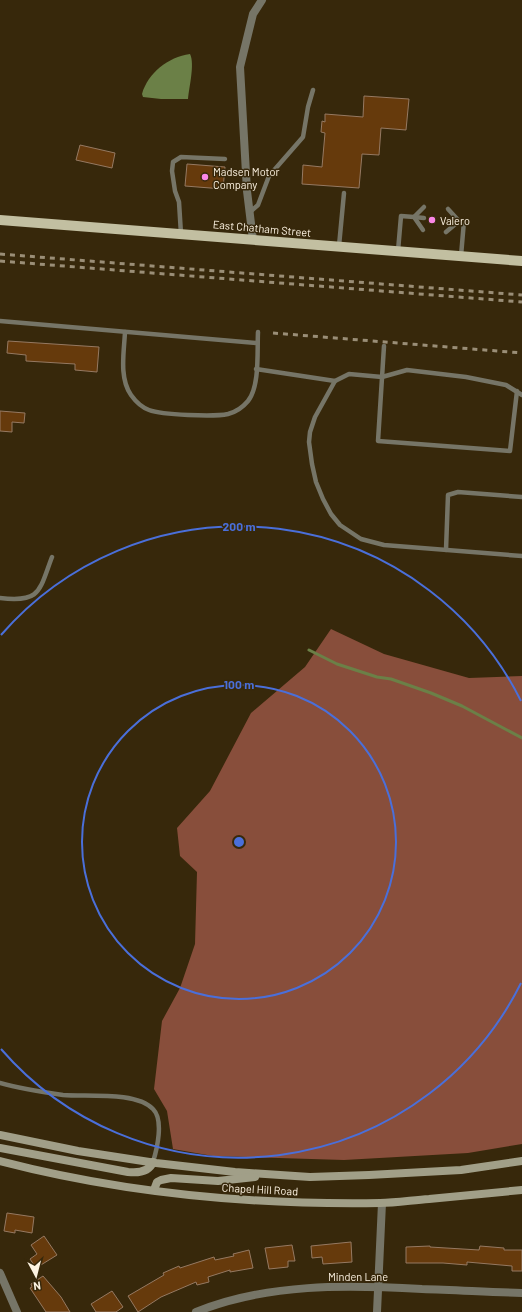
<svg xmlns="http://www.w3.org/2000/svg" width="522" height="1312" viewBox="0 0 522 1312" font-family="Barlow,sans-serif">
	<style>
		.forest { fill: #884e3b }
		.water { fill: #6b8047 }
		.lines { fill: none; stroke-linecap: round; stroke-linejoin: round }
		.stream { stroke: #6b8047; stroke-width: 3 }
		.building { fill: #663a0c; stroke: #957962 }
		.service { stroke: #767567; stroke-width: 4.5 }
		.minor { stroke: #767567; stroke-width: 8 }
		.secondary { stroke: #a19f88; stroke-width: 8 }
		.primary { stroke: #c2bfa1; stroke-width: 10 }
		.rail { stroke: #9a8e77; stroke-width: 3; stroke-dasharray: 5 5; stroke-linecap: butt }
		.ring { fill: none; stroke: #4a6fda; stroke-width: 2 }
		.poi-dot { fill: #fa87e6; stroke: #37280b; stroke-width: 1.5 }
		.labels { text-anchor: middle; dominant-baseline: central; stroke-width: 3; stroke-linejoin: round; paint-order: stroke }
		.poi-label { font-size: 11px; fill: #fdf3e2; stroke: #37280b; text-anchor: start }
		.street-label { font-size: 11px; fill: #fdf3e2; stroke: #37280b }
		.centre { fill: #4a6fda; stroke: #37280b; stroke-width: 2 }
		.ring-label { font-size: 12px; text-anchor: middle; font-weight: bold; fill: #4a6fda; stroke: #37280b; stroke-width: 3; stroke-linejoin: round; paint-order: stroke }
	</style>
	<rect width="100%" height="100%" fill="#37280b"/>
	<path class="forest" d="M331,629L384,654L469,678L522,676V1144L468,1153L344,1160L213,1156L173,1149L167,1111L154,1089L162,1021L180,988L195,944L197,872L180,856L177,828L210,791L251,713L305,667Z"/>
	<path class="water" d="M190,54C195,64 189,87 188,99H161L143,97L142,94C148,73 168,57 190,54Z"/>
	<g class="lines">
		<path class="stream" d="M309,650L337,664L377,677L391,679L431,693L462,706L522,738"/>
	</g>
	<g class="building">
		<path d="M364,96L409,99L406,130L381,128L379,155L362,154L359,188L302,184L303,165L322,167L325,133L321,132L322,121L325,122V114L363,117Z"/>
		<path d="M80,145L115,153L112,168L76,160Z"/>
		<path d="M187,164L225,167L223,189L185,186Z"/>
		<path d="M8,341L99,347L97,372L75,370V364L26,361V355L7,353Z"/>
		<path d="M0,411L25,413L24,423L12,422V432L0,431Z"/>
		<path d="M7,1213L34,1217L32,1233L15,1230V1233L4,1231Z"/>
		<path d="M44,1236L57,1255L36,1268L30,1259L37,1254L31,1245Z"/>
		<path d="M351,1242L352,1262L323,1264L322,1257L312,1258L311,1246Z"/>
		<path d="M292,1245L295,1261H288V1267L269,1269L265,1248Z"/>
		<path d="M430,1246V1247L479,1250L480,1246L504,1248V1250H522V1271H512V1266L467,1262V1265L443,1263H406V1247Z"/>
		<path d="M249,1250L253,1268L230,1272V1270L208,1277L209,1282L197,1285L196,1282L161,1297L138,1312L128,1296L164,1275L163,1273L179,1266L180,1268L214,1257L215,1260L234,1256L233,1254Z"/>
		<path d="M43,1276L61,1297L70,1312H46L30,1288L32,1287L31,1284Z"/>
		<path d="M112,1291L123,1307L116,1312H96L91,1304Z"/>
	</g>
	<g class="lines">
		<g class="service">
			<path d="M448,209L459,221"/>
			<path d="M250,212L258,205L269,176L303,137L308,107L313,90"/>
			<path d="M414,217L424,207"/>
			<path d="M414,217L424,218"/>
			<path d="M447,220L459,221"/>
			<path d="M446,232L459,221H464L461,256"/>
			<path d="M181,234L179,202L175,191L172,171L173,162L181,157L225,159"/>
			<path d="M339,246L344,193"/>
			<path d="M398,251L401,216L414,217L423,230"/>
			<path d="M0,321L257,343"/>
			<path d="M125,332C124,352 119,378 131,395C136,402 141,407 149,410C162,415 214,417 228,414C236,412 243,407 248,401C260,386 257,351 258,332"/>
			<path d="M384,346L378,441L510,451L517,391"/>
			<path d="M256,369L335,381"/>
			<path d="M522,395L506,385L466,377L407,370L382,377L349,374L335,381L315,417L310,432L309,442L312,464L316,482L323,499L331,514L340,525L361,539L384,545L522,556"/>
			<path d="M446,550L448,495L458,492L522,497"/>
			<path d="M0,598C41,603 39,591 52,557"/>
			<path d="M0,1083C21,1089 42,1092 63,1095C87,1097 136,1091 153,1109C164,1120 157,1149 153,1162"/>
		</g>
		<g class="minor">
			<path d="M253,240L247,191L240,67L253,14L262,0"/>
			<path d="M0,1273L17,1312"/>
			<path d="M196,1312C267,1283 347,1285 422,1289C455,1290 489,1292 522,1293"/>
			<path d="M377,1312L382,1203"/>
		</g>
		<g class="secondary">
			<path d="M0,1135L78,1151L156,1163L235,1172L310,1177L369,1175L461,1170L522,1161"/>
			<path d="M0,1148L128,1172C137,1173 149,1172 153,1162"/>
			<path d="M0,1161C123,1193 253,1205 380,1203C396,1203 413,1200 429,1199C460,1196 491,1193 522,1190"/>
			<path d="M154,1190L157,1182L161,1180L171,1178L218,1181L255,1177"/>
		</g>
		<path class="primary" d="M0,220L522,261"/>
		<g class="rail">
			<path d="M0,254L522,295"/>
			<path d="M0,261L522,302"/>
			<path d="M273,333L522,353"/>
		</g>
	</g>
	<g class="ring">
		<circle cx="239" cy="842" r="157"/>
		<path d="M521 983A315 315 0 0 1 1 1049M1 635A315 315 0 0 1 521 701"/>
	</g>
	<g class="poi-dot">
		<circle cx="205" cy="177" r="4"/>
		<circle cx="432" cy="220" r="4"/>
	</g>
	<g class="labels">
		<g class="poi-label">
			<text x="213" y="171">Madsen Motor<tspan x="213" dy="13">Company</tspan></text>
			<text x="440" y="220">Valero</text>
		</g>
		<g class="street-label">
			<text transform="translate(262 228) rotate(5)">East Chatham Street</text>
			<text transform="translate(260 1189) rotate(3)">Chapel Hill Road</text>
			<text x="358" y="1276">Minden Lane</text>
		</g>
	</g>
	<circle cx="239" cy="842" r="6" class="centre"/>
	<g class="ring-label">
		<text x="239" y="531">200 m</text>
		<text x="239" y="689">100 m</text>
	</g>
	<g transform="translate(36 1276) rotate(173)" stroke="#37280b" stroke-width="3" paint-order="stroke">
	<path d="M0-3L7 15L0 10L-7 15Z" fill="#fdf3e2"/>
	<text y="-6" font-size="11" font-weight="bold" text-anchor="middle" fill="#fdf3e2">N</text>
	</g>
</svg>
